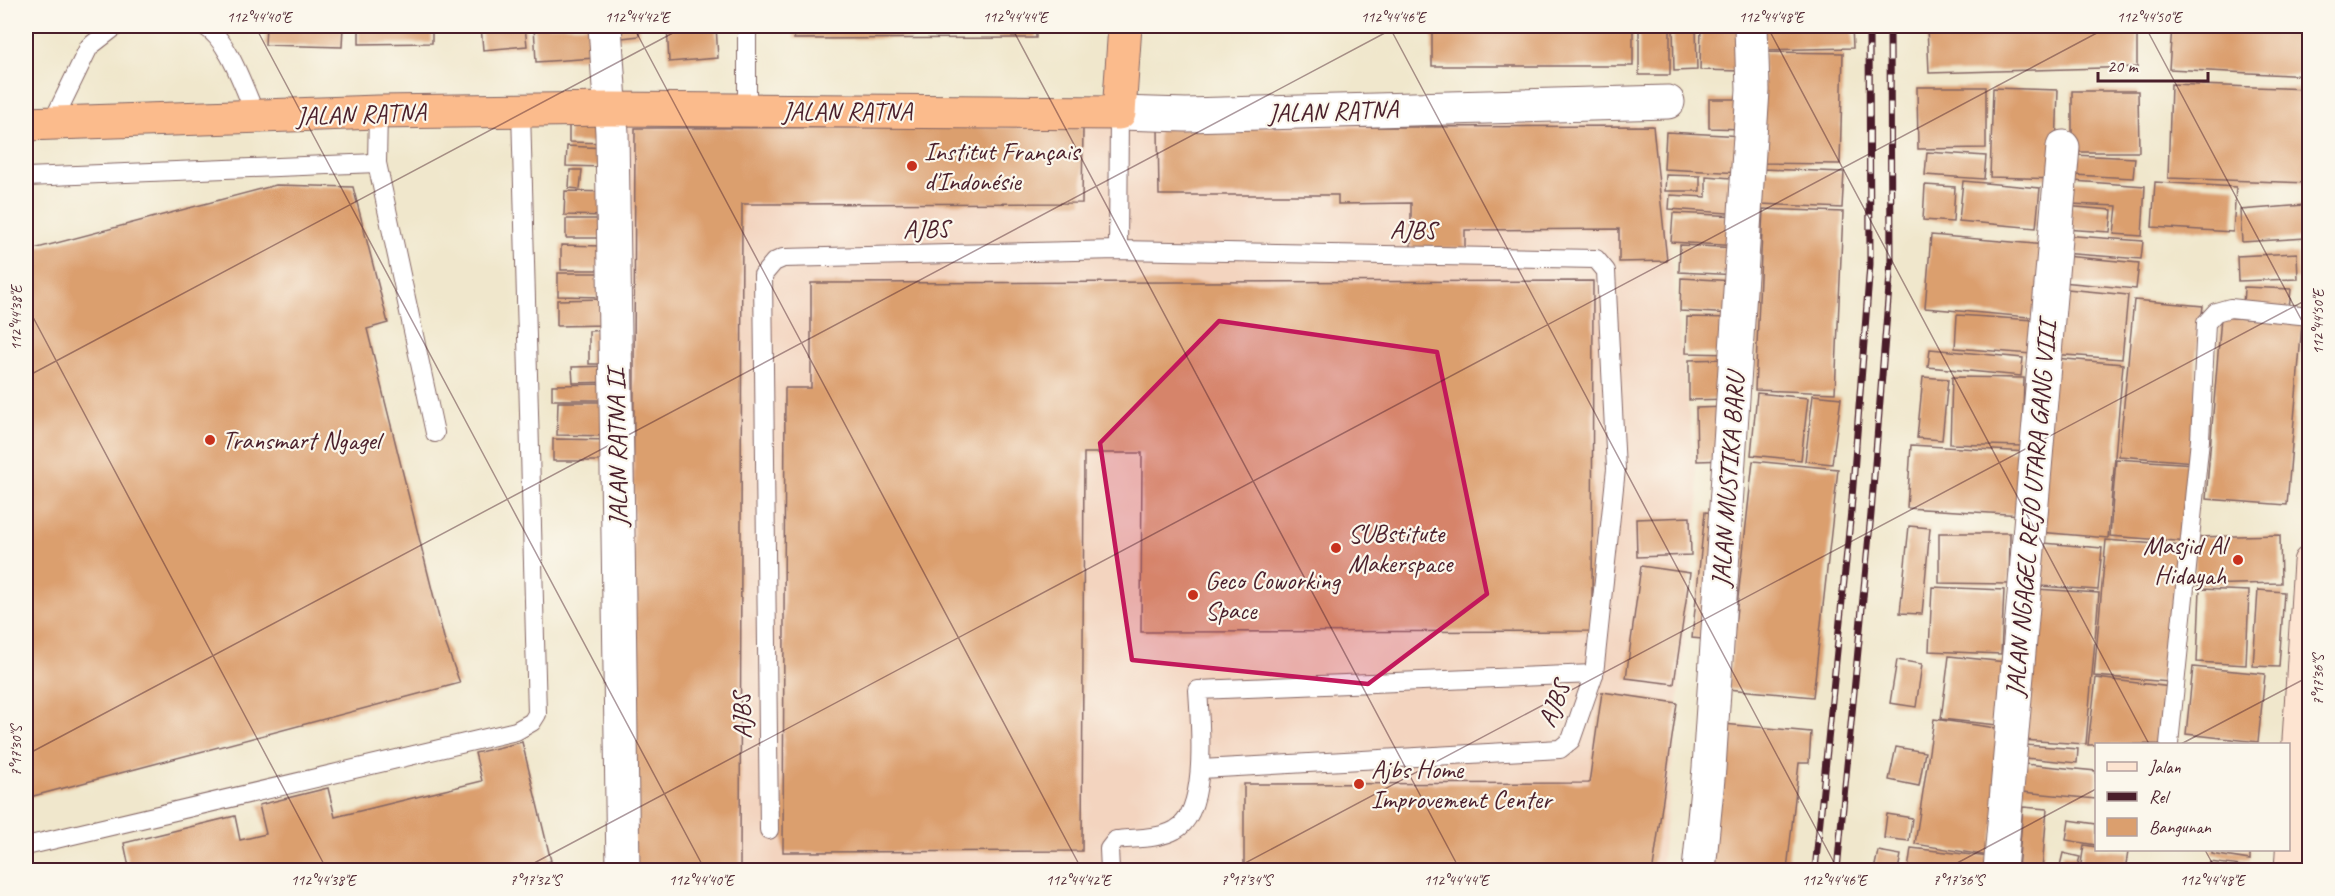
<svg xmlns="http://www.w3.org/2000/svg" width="2335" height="896" viewBox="0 0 2335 896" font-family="Caveat,sans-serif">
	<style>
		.built { fill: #f3d4bf }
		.building { fill: #db9f6e }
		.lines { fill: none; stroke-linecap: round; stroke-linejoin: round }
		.lane-casing { stroke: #846563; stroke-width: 20 }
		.street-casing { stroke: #846563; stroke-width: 35 }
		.secondary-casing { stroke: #846563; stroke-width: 35 }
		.highway-casing { stroke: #846563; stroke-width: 35 }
		.lane { stroke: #fff; stroke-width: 18 }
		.street { stroke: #fff; stroke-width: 33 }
		.secondary { stroke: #fde4d1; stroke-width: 33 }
		.highway { stroke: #fbbb8c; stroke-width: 33 }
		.rail-casing { stroke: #4a1f2b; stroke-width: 7 }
		.rail { stroke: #fbf7ec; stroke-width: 4.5; stroke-dasharray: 14; stroke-linecap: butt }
		.marked { fill: #c2185b; fill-opacity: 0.2; stroke: #c2185b; stroke-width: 4.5; stroke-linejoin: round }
		.ticks { fill: none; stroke: #4a1f2b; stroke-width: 1.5; stroke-opacity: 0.45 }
		.poi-dot { fill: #c8321e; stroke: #fbf7ec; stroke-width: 2 }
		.labels { text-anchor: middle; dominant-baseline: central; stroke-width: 4.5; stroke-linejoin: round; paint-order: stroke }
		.street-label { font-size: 26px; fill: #4a1f2b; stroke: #fbf7ec }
		.poi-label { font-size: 26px; fill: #4a1f2b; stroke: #fbf7ec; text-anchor: start }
		.neatline { fill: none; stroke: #4a1f2b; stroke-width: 2 }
		.ticks-label { font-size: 15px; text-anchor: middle; fill: #4a1f2b }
	</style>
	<rect width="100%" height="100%" fill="#fbf7ec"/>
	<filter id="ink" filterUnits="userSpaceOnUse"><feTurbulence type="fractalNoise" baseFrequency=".0167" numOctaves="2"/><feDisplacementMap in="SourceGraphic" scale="12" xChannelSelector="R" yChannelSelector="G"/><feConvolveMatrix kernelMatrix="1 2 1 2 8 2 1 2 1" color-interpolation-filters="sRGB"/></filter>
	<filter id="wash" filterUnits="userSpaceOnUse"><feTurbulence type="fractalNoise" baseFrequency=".008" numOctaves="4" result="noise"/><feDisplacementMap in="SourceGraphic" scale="24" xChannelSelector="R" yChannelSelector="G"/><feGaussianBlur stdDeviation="1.35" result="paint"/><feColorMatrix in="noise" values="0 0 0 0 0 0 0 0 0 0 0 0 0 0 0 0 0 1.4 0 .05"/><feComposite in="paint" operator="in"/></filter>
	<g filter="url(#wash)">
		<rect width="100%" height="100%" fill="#f0e7cc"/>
		<path class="built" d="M616,118L1655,124L1699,500L1661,870H625Z"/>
		<g id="blocks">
			<g class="building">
				<path d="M266,26H343L342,47L265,45Z"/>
				<path d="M359,26H432V43L359,44Z"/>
				<path d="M481,26H525L527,46L483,50Z"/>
				<path d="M534,26H593L595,58L536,62Z"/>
				<path d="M612,26H639V36L613,39Z"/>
				<path d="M667,26H716L718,58L669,62Z"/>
				<path d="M794,26H1036V38L794,39Z"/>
				<rect x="1432" y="26" width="201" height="40"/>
				<rect x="1639" y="26" width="31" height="49"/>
				<path d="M1673,26H1696L1697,70L1674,71Z"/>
				<path d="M1701,26H1742L1741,71L1700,70Z"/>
				<path d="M1764,26H1852L1853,48L1764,50Z"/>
				<path d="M1927,26H2137V67L1929,73Z"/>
				<path d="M2172,26H2310V76L2169,69Z"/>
				<path d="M1764,52L1843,53L1840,164L1761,163Z"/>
				<path d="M2171,84L2310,89V183L2168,178Z"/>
				<path d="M1917,87H1986V148L1918,149Z"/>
				<path d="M1993,88L2058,90L2055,179L1990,177Z"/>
				<path d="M2072,91H2138L2139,152H2072Z"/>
				<path d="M1709,99H1748L1747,129L1709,128Z"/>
				<path d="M569,118H606V143L569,142Z"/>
				<path d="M1653,126L1667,261L1619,262V229L1465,230V248H1411V203L1338,204V195H1159L1158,128Z"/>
				<path d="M1083,127L1082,203L742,204L740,869L632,870L635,128Z"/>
				<path d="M1666,132L1744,136L1742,173L1664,169Z"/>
				<path d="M567,146L605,148L604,167L566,166Z"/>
				<path d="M1927,152L1986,156L1984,179L1925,175Z"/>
				<path d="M2074,155L2135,158L2133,178L2073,175Z"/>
				<path d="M1763,169L1844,172L1842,208L1761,204Z"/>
				<path d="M570,170H582L580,189L569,188Z"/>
				<path d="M1666,175L1700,176V191H1665Z"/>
				<path d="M1706,176L1744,179L1743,214L1669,209L1670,195L1706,197Z"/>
				<path d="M1963,181L2040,188L2036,228L1959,221Z"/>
				<path d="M2073,181L2145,186L2142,236L2114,234L2117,206L2071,204Z"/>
				<path d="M2155,182L2236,187L2233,232L2152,227Z"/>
				<path d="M276,185L353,187L388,323L367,329L445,642L460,683L26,798V251Z"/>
				<path d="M1925,185L1955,187L1953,222L1923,220Z"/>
				<path d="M565,191L611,192L610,216L564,215Z"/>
				<path d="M2304,205L2306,238L2242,242L2240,210Z"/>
				<path d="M2065,206L2112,210L2110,232L2063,229Z"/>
				<path d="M1763,209L1843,212L1835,393L1755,390Z"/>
				<path d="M1673,213L1741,216L1740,246L1671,242Z"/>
				<rect x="566" y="219" width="38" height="19"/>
				<path d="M1931,235L2046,245L2040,318L1925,308Z"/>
				<path d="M2062,235L2143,241L2141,259L2061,253Z"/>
				<path d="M561,245L601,246V270H561Z"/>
				<path d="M1680,245L1738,248L1737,275L1679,272Z"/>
				<path d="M2297,253L2298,279L2238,281L2237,256Z"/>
				<path d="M2065,256L2139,263L2136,289L2062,282Z"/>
				<path d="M558,273H603V297L558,296Z"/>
				<path d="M1681,278L1735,281L1733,314L1680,311Z"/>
				<path d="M1593,281L1592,631L1141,632L1142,453H1084L1082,851L783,852L785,388H811V283Z"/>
				<path d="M2244,287L2291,289L2289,310L2243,308Z"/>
				<path d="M2057,288L2128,295L2122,359L2051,354Z"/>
				<path d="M605,299V325L557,326V300Z"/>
				<path d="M2134,300L2203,306L2196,359L2195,462L2119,456Z"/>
				<path d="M1957,315L2034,320L2032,354L1955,348Z"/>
				<path d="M1687,317L1733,318L1732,354L1686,353Z"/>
				<path d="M2221,317L2302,323L2287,505L2206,499Z"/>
				<path d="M611,330V364H589V331Z"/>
				<path d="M1930,349L2023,358L2021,376L1928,367Z"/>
				<path d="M2054,358L2123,364L2108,538L2039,532Z"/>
				<path d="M1729,359L1730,399L1689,400V360Z"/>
				<path d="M612,366V382L573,383L572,367Z"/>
				<path d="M1923,377L1948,379L1942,440L1917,438Z"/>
				<path d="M1952,377L2024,378L2022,446L1950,444Z"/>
				<path d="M612,384V400H552V385Z"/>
				<path d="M1757,393L1808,398L1801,460L1751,455Z"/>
				<path d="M1813,395L1841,398L1832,464L1805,461Z"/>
				<path d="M558,402H615L614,436L557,435Z"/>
				<path d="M1727,407L1729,460L1697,461L1696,408Z"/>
				<path d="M553,439L615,440V461H553Z"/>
				<path d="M1911,445L2027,452L2023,515L1907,508Z"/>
				<path d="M2116,459L2195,464L2189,542L2110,536Z"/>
				<path d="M1753,461L1838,469L1813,697L1728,689Z"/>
				<path d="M1705,512L1724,514L1712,640L1692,638Z"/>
				<path d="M1690,517L1691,555L1637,557L1636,519Z"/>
				<path d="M1909,526L1930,528L1922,614L1900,613Z"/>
				<path d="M1939,533H2010L2009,584L1939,583Z"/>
				<path d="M2280,535L2281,583L2195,585V537Z"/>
				<path d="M2106,540L2182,546L2170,682L2094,676Z"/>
				<path d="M2043,543L2102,548L2098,590L2040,586Z"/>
				<path d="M1641,566L1690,573L1674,684L1626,678Z"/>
				<path d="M1932,587L2004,590L2001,654L1929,651Z"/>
				<path d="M2036,589L2099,593L2086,744L2023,740Z"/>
				<path d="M2200,589L2249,591L2246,665L2197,662Z"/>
				<path d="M2258,590L2284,592L2279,667L2253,666Z"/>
				<path d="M1949,656L2015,663L2007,726L1941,719Z"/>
				<path d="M1897,660L1922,664L1916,707L1890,703Z"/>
				<path d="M2193,667L2265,674L2258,742L2186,734Z"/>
				<path d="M2096,678L2171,687L2164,744L2088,745Z"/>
				<path d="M1602,692L1677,703L1653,868L1244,870V784L1589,783Z"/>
				<path d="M1934,719L2010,730L1989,856L1915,844Z"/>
				<path d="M1723,724L1811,732L1809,763H1799L1787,870H1709Z"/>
				<path d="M522,742L551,861L512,870H120L129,867L124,843L235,816L240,840L266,834L259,805L328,788L335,817L482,781L475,753Z"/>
				<path d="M2025,745L2078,749L2077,763L2024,758Z"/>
				<path d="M1896,747L1925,752L1919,786L1889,780Z"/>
				<path d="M2024,764L2096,771V799L2022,792Z"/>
				<path d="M2023,807L2047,809L2042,870H2018Z"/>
				<path d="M1887,814L1912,818L1909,841L1884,838Z"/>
				<path d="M2069,820L2096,824V845L2066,840Z"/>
				<path d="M2084,845L2096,847V850L2128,852L2125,870H2080Z"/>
				<path d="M1911,848L1990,857L1988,870H1908Z"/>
				<path d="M2212,850H2250V860L2212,854Z"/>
				<path d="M1878,851L1901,855L1898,870H1874Z"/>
				<path d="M2063,853L2080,857L2076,870H2059Z"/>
				<path d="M2210,862L2256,868L2255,870H2208Z"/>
			</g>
		</g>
	</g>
	<g filter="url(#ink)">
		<use href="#blocks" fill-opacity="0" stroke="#846563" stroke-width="1.5"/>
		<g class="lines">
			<defs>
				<g id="lane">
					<path d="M204,26C229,39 245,92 257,118"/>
					<path d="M747,26V110"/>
					<path d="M378,112L377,163L435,433"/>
					<path d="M52,123L89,47L116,26"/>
					<path d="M26,177L377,163"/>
					<path d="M1118,250L1119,113"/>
					<path d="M2169,744L2200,440L2206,323L2216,312L2230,308L2310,316"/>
					<path d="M769,830L763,275L774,262L783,258L1118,250L1596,259L1606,271L1616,469L1594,674L1571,740L1560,749L1201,769"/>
					<path d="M26,846L516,731L532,722L537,714L521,111"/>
					<path d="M1110,870L1109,849L1116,840C1134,838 1159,839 1175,830C1209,812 1200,723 1198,690L1594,674"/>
				</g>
				<g id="street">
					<path d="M605,26L612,133L623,870"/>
					<path d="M1119,113L1186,115L1668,102"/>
					<path d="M1699,870L1709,768L1753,90L1751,26"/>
					<path d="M2000,870L2063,147"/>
				</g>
				<path id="secondary" d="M2291,870L2310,562"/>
				<path id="highway" d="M26,124L378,112L611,109L1119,113L1125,26"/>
			</defs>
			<use href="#lane" class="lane-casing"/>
			<use href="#street" class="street-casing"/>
			<use href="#secondary" class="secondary-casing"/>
			<use href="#highway" class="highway-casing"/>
			<use href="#lane" class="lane"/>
			<use href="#street" class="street"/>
			<use href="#secondary" class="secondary"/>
			<use href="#highway" class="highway"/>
			<defs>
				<g id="rail">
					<path d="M1815,870L1851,511L1870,264L1869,26"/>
					<path d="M1837,870L1871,514L1891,262L1890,26"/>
				</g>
			</defs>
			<use href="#rail" class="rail-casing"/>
			<use href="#rail" class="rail"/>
		</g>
	</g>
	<path class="marked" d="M1219,321L1437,352L1487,594L1368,684L1132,660L1100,443Z"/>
	<path class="ticks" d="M255,26L705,870M633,26L1082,870M1011,26L1460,870M1389,26L1838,870M1767,26L2149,744M2145,26L2310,336M26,304L327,870M26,377L686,26M2181,744L2310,676M26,755L1398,26M2205,850L2216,870M521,870L2110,26M1232,870L2310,298M1944,870L2096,789"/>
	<g class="poi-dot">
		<circle cx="912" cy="166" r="6"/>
		<circle cx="210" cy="440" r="6"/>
		<circle cx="1336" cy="548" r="6"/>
		<circle cx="2238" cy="560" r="6"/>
		<circle cx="1193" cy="595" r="6"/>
		<circle cx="1359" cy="784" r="6"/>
	</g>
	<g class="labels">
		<g class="street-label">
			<text x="847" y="111">JALAN RATNA</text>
			<text transform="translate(1333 111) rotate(-2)">JALAN RATNA</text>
			<text transform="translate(361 114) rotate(-2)">JALAN RATNA</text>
			<text transform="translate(926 229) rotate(-1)">AJBS</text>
			<text transform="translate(1413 230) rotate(1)">AJBS</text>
			<text transform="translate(617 448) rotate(-91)">JALAN RATNA II</text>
			<text transform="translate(1728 480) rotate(-86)">JALAN MUSTIKA BARU</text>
			<text transform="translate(2031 509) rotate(-85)">JALAN NGAGEL REJO UTARA GANG VIII</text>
			<text transform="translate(1554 704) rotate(-68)">AJBS</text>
			<text transform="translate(742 716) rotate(-91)">AJBS</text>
		</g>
		<g class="poi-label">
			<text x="924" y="151">Institut Français<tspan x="924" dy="30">d'Indonésie</tspan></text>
			<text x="222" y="440">Transmart Ngagel</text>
			<text x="1348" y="533">SUBstitute<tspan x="1348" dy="30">Makerspace</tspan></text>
			<text x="2226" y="545" text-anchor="end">Masjid Al<tspan x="2226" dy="30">Hidayah</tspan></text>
			<text x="1205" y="580">Geco Coworking<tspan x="1205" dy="30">Space</tspan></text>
			<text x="1371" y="769">Ajbs Home<tspan x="1371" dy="30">Improvement Center</tspan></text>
		</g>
	</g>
	<rect width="2335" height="896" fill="none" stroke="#fbf7ec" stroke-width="66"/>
	<rect x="2095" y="743" width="195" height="108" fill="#fbf7ec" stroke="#b4a19f" stroke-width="1.5"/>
	<rect x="2107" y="762" width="30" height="9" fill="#fde4d1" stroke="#b4a19f" stroke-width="1.5"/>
	<text x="2149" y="773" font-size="18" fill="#4a1f2b">Jalan</text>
	<rect x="2107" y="792" width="30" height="9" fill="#4a1f2b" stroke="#b4a19f" stroke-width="1.5"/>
	<text x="2149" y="803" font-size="18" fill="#4a1f2b">Rel</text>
	<rect x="2107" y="818" width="30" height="18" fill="#db9f6e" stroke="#b4a19f" stroke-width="1.5"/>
	<text x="2149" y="833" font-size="18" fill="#4a1f2b">Bangunan</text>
	<path d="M2098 72v9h110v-9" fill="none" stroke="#4a1f2b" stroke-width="3"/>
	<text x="2107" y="72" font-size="18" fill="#4a1f2b" stroke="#fbf7ec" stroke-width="4.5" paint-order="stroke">20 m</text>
	<rect x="33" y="33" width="2269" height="830" class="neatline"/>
	<g class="ticks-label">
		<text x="259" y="22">112°44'40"E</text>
		<text x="637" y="22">112°44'42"E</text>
		<text x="1015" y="22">112°44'44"E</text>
		<text x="1393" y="22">112°44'46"E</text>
		<text x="1771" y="22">112°44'48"E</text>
		<text x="2149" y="22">112°44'50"E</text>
		<text transform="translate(16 318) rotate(-90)" y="5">112°44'38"E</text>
		<text transform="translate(2318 322) rotate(-90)" y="5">112°44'50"E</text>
		<text transform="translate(2318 680) rotate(-90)" y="5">7°17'36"S</text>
		<text transform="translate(16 751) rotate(-90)" y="5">7°17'30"S</text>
		<text x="323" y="885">112°44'38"E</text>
		<text x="535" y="885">7°17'32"S</text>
		<text x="701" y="885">112°44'40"E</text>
		<text x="1078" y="885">112°44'42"E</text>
		<text x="1246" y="885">7°17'34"S</text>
		<text x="1456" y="885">112°44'44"E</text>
		<text x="1834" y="885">112°44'46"E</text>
		<text x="1958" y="885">7°17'36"S</text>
		<text x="2212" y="885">112°44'48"E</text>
	</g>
</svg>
